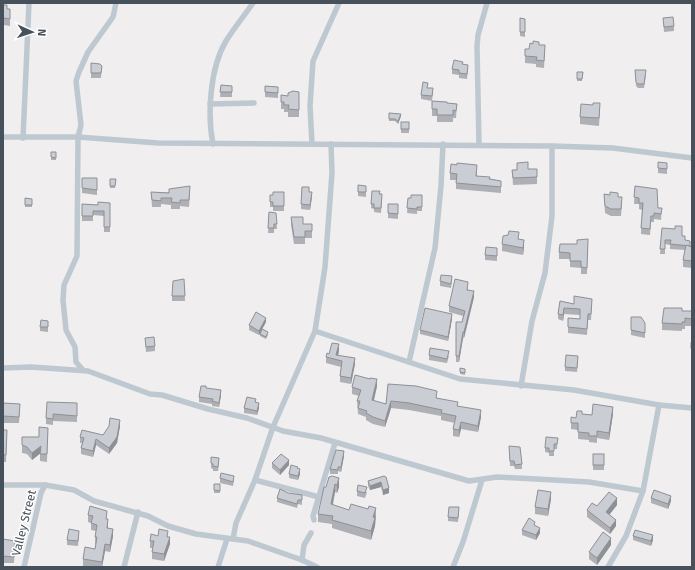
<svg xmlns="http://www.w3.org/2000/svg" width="695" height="570" viewBox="0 0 695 570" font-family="'Fira Sans',sans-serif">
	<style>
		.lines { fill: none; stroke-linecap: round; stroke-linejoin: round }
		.street { stroke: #bec8d0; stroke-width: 5.5 }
		.wall { fill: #aeb0b5 }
		.shaded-wall { fill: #8d9094 }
		.building { fill: #cacdd3; stroke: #8d9094 }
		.labels { text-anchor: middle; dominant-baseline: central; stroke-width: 3; stroke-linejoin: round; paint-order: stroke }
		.street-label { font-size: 12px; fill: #46515b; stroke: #fff }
	</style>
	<rect width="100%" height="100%" fill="#f0eeee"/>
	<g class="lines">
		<g class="street">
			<path d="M210,104L254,103"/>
			<path d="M3,137H78L158,143L552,146L613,148L692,158"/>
			<path d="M23,138L29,3"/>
			<path d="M213,144C207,114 210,68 226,41C234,28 244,16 253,3"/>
			<path d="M312,144L310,106L313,61L339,3"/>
			<path d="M479,144L477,46L478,35L487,3"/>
			<path d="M315,331L460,379L574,390L659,405L692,408"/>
			<path d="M409,362L435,248L441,186L443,144"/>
			<path d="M3,368L31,367L88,371L150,394L162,395L208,409L247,418L283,431L321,438L469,481L497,477L536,479L589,482L643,491"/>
			<path d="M83,370L76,362L75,347L66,330L63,300L64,285L77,256L78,137L81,125L76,81L79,72L88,52L113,17L116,3"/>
			<path d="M521,386L532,321L545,273L552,216V146"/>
			<path d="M255,480L319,497"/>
			<path d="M3,485H45L74,490L94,501L148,516L168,526L196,534L248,541L302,560L317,567"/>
			<path d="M314,520L313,516L335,443"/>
			<path d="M233,539L236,523L255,480L273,427L315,331L325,267L332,173L331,144"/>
			<path d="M302,560L304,545L311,533"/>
			<path d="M24,567L41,493L45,485"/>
			<path d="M124,567L138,512"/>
			<path d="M218,567L227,539"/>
			<path d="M453,567L463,542L482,480"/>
			<path d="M608,567L626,536L643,491L659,405"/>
		</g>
	</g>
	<g class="wall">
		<path d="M3,5L7,9L10,19V26L4,25L3,30Z"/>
		<path d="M520,18L525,19V37L520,36Z"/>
		<path d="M663,18L674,26V31L664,32Z"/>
		<path d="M539,45L545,52L544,68L536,67V64L525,63V56L529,49Z"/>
		<path d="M91,63L102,66L101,78H91Z"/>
		<path d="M463,64L468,70L467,79L459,78V75L452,74V69Z"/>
		<path d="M635,70L646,75L644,88H638L636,86Z"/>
		<path d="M577,72H583L582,81H577Z"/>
		<path d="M221,85L232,86V97H220Z"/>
		<path d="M265,86L278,87V98L265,97Z"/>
		<path d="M428,88L433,93L432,101L421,99V95Z"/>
		<path d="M299,92V117H288V112H284V109H281V95L288,96Z"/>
		<path d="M432,101L447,103L457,104L456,118H453V122H437V116H432Z"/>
		<path d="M593,105L600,110L599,126L580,124V117Z"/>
		<path d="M389,113L401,116L398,124L395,121H389Z"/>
		<rect x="401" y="122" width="8" height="11"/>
		<path d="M56,152V160H51V157Z"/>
		<path d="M658,162L667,168V174L658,173Z"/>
		<path d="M528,169H537V184L513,185L512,170Z"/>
		<path d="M477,171V176L501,181V193L456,189V180H450V173Z"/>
		<path d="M82,178H97V195L82,193Z"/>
		<path d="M110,179H116L115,188H110Z"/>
		<path d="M635,186L658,208H662L661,220L654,219V222H651L650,235L641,234L642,210L639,209V204H634Z"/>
		<path d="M302,187L309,192L312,196L310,210L301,209Z"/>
		<path d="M366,190V197L358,196V192Z"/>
		<path d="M372,191L380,194L382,199L381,213L374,212V209L371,208Z"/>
		<path d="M151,192L190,193L189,207L180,206V209H171V205L161,204V207H152Z"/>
		<path d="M284,192V211H273V207H270V195H273Z"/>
		<path d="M604,194L618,197L622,204L621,216H611L605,213Z"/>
		<path d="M422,195V211H417V214L407,213L408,198H411Z"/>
		<path d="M25,198L32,199V207H25Z"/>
		<path d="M110,203V232H104V216L93,215V221H82V204L98,205Z"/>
		<path d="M388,204H398V219L388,218Z"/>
		<path d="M269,212L276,213L277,229H274V233H268Z"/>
		<path d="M291,217L303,224H312V238H305V244H294L291,225Z"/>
		<path d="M662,228L682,236L690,246L692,247V268L683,267V260L685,250L670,249V245L665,244V254H660Z"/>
		<path d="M519,239L524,247L523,255L502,251V244Z"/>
		<path d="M588,239L587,274H581V268L570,267V259H559V252Z"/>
		<path d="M497,252V261L485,260V255Z"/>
		<path d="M184,279L185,301H172V296Z"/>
		<path d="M440,281H452L451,288L440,286Z"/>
		<path d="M468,288V290L474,297L464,338H463L459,362H456V322H462L463,316L449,312V306Z"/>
		<path d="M560,301L574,304L592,305L591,320H588L587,335L568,333V327L580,319V315L564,314L563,321L558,319V314Z"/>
		<path d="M682,311H692V326H685V329H682V331L662,330V323Z"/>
		<path d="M631,317L645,323V338L631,335Z"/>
		<path d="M452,319L448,341L420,334V330Z"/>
		<path d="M266,322L262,329L268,335L266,339L260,336V334L259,335L249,330V325Z"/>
		<path d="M48,326V332L40,331V327Z"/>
		<path d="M145,338L155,346V351L146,352Z"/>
		<path d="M692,343V353H691V348Z"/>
		<path d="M339,351L338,355L355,364L351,384L340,382V376L341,367L326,363V357L329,354Z"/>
		<path d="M429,355L449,356L447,363L429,360Z"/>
		<path d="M578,361L577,372L565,371V367Z"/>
		<path d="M460,368L465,369V375L460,374Z"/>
		<path d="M388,384L437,398L458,406L481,417L478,432L461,429L459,437L453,436V429L455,423L441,420V416L409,410L391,408L385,427L373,424L366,420V417L358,414L357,401L359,396L352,394V387L377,386L374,401L386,404Z"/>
		<path d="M206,388L221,395L219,407L212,406V404L199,402V397Z"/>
		<path d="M256,402L259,408L257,415L244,413V408Z"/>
		<path d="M3,403L20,410L19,423H3Z"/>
		<path d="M77,403V422L53,421V425L46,424V418Z"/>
		<path d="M582,414L592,415L613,414L609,440L597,438V443L589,442V440L578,439V430L571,429V423L576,418Z"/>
		<path d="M120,426L117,443L109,454L96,445L93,457L81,454V448L82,443H80V437L103,435Z"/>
		<path d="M39,427L48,428L47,462L40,461V453L32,460L27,454L22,453V437H39Z"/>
		<path d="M3,430H7L6,462H3Z"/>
		<path d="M558,438L557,449H554V456H549V453L545,452V448Z"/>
		<path d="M509,446L522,464V469H515L514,466H510Z"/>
		<rect x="593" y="454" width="11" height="16"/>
		<path d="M344,456L341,472L338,471V474H330V469Z"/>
		<path d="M211,463H219L218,471H213V469L211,468Z"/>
		<path d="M272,463L289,465L280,475L272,468Z"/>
		<path d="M298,468L300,474L298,480L289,478V474Z"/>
		<path d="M384,476L389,493L383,495L381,487L370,490L368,486V481Z"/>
		<path d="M329,477L339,487L337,493L335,492L333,505L349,510L376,516L375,526L371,540L332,528V524L318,522V514Z"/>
		<path d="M220,478L234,480L233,486L220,483Z"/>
		<rect x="214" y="484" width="6" height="9"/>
		<path d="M357,491L367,492L365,498L357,496Z"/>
		<path d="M277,498L302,500V505L298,504L297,508L277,502Z"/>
		<path d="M651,498L671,501L668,509L651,503Z"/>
		<path d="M551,499L548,516L535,514V507Z"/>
		<path d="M617,505L609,515L616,526L610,534L587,517V510L597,506Z"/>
		<path d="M459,511L458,522L448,521V517Z"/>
		<path d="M88,515L107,519L108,526V528L113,536L110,552L105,551L102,567H89L83,566V559L95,549L96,544H95V537L96,531L91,530V523L88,522Z"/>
		<path d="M535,526L540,533L536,540L522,535V530Z"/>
		<path d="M79,535L78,546L67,545V540Z"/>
		<path d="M158,536L168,537L170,544L164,561L152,559V548H150V541Z"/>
		<path d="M633,536L653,540L651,546L633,540Z"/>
		<path d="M3,539L15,547L14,563H3Z"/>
		<path d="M611,545L597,565L589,559V552Z"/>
	</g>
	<g class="shaded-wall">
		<path d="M401,114V116L398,124V121Z"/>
		<path d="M312,192V196L310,210V205Z"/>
		<path d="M524,240V247L523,255V248Z"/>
		<path d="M474,291V297L464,338V332Z"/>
		<path d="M564,308V314L563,321V315Z"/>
		<path d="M452,314V319L448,341V337Z"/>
		<path d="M266,318V322L259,335V331Z"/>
		<path d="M463,332V338L459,362V356Z"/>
		<path d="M339,344V351L337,360L336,355Z"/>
		<path d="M355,358V364L351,384V378Z"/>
		<path d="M377,379V386L372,407V400Z"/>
		<path d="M221,390V395L219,407V403Z"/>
		<path d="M391,401V408L385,427V421Z"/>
		<path d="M259,403V408L257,415V411Z"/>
		<path d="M613,407V414L609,440V433Z"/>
		<path d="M481,410V417L478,432V426Z"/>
		<path d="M120,420V426L117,443L109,454V448Z"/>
		<path d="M461,422V429L459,437V430Z"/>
		<path d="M96,439V445L93,457V451Z"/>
		<path d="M41,446V453L32,460V453Z"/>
		<path d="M344,451V456L341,472V467Z"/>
		<path d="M289,460V465L280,475V470Z"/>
		<path d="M300,469V474L298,480V476Z"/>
		<path d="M339,478V487L337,493V485Z"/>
		<path d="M381,482V487L370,490V486Z"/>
		<path d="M335,484V492L331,512V504Z"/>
		<path d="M389,488V493L383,495V490Z"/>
		<path d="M551,492V499L548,516V509Z"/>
		<path d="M671,496V501L668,509V504Z"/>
		<path d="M617,498V505L606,519V512Z"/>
		<path d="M376,508L375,526L371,540V531L373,517Z"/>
		<path d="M108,519V526L107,535V528Z"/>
		<path d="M616,520V526L610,534V528Z"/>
		<path d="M540,528V533L536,540V535Z"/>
		<path d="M113,529V536L110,552V545Z"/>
		<path d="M653,535V540L651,546V541Z"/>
		<path d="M170,537V544L164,561V554Z"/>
		<path d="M611,538V545L597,565V558Z"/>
		<path d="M105,544V551L102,567V562Z"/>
	</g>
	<g class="building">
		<path d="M3,5H7V9H10V19L4,18L3,22Z"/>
		<path d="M673,17L674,26L664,27L663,18Z"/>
		<path d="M520,18L525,19V32H520Z"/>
		<path d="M533,41L539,42V45H545L544,61L536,60L537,57L525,56V49H529L530,43L533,44Z"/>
		<path d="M454,60L463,62L462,64L468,65L467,74L459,73V70L452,69Z"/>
		<path d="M91,63L100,64L102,66L101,73H91Z"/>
		<path d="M635,70H646L644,84H638L636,82Z"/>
		<path d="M577,72H583L582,79H577Z"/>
		<path d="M423,82L428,83L427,88H433L432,96L421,95Z"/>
		<path d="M221,85L232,86V92H220Z"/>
		<path d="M265,86L278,87V93L265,92Z"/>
		<path d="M293,91L299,92V110L288,109L289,105H284V102H281V95L288,96V93Z"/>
		<path d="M432,101L447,102V103L457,104L456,111L453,110V115H437V109H432Z"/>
		<path d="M593,103H600L599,118L580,117L581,104L593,105Z"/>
		<path d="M389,113L401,114L398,121L395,119H389Z"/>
		<rect x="401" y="122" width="8" height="7"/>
		<path d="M51,152H56V158L51,157Z"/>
		<path d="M528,162V169H537V177L513,178L512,170H517V163Z"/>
		<path d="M658,162L667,163V169L658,168Z"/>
		<path d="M457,163L477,165L476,176L490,177L489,179L501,181V187L456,183L457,174L450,173L451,164L457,165Z"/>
		<path d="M82,178H97V190L82,188Z"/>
		<path d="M110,179H116L115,186H110Z"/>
		<path d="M358,185L366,186V192H358Z"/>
		<path d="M190,186L189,200H180V203L171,202L172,198H161V201L152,200L151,192L169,193V189Z"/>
		<path d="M635,186L657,189L658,208H662L661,214L654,213V216H651L650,229L641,228L643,203H639V198L634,197Z"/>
		<path d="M302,187H309V192H312L310,205L301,204Z"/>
		<path d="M372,191H380L379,194H382L381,208H374V204H371Z"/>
		<path d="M273,192H284V206H273V202H270V195H273Z"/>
		<path d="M610,192L618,193V197H622L621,209H611L605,206L604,194L610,195Z"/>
		<path d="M411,195H422V207H417V209L407,208L408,198H411Z"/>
		<path d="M25,198L32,199V205H25Z"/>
		<path d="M98,202L110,203V227H104V211H93V216H82V204L98,205Z"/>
		<path d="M388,204H398V214L388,213Z"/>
		<path d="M269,212L276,213L277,224H274V228H268Z"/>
		<path d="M291,217H303V224H312V231H305V237H294Z"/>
		<path d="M675,226H682V236H685V240L690,241V246L670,244L671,240H665V249H660L662,228L675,229Z"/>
		<path d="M509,231L519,232L518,239L524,240L523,248L502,244L503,236L508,235Z"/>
		<path d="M588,239L587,268L581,267V261H570V253L559,252L560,244H577V240Z"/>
		<path d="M686,245L692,247V261L683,260Z"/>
		<path d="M486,247L497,248V256L485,255Z"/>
		<path d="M441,275L452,276L451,284L440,281Z"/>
		<path d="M184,279L185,296H172L173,281Z"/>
		<path d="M455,279L468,282L467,290L474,291L464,332H463L459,356H456V322H462L465,311L449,306Z"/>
		<path d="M574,296L592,299L591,314H588L587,329L568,327V318L580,319V309L564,308L563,315L558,314L560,301L574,304Z"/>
		<path d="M425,308L452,314L448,337L420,330Z"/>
		<path d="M664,308H682V311H692V319L685,318V322H682V324L662,323Z"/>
		<path d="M256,312L266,318L259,331L249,325Z"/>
		<path d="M631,317H641L645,323V333L631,330Z"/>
		<path d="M41,320L48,321V327H40Z"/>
		<path d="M262,329L268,332L266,337L260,334Z"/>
		<path d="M154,337L155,346L146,347L145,338Z"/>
		<path d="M332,343L339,344L336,355L355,358L351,378L340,376L342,361L326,357L327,353L329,354Z"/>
		<rect x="691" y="343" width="1" height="5"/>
		<path d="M430,348L449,351L447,359L429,355Z"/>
		<path d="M566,355L578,356L577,368L565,367Z"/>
		<path d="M460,368L465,369V373L460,372Z"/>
		<path d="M355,375L370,379V378L377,379L372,400L386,404L388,384L416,386L437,391L436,398L458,402L457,406L481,410L478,426L461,422L459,430L453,429L456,416L441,413L442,410L409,403L391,401L385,421L373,417L366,413L367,411L358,408L360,401H357L361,390L352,387Z"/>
		<path d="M201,386H206V388L221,390L219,403L212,401L213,399L199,397Z"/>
		<path d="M247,397L256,399L255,402L259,403L257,411L244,408Z"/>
		<path d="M47,402L77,403V416L53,414V419L46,418Z"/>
		<path d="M3,403L20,404L19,417L3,416V418Z"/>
		<path d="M593,404L613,407L609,433L597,431V436H589V433L578,432V423H571V417L576,418L577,411H582V414L592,415Z"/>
		<path d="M110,418L120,420L117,437L109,448L96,439L93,451L81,448L84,438L80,437L82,430L103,435L109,426Z"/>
		<path d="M39,427L48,428L47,454H40L41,446L32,453L27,447L22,445V437H39Z"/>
		<path d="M3,430H7L6,455H3Z"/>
		<path d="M546,437L558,438L557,444H554V451H549V448H545Z"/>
		<path d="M509,446L520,447L522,464L515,465L514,461H510Z"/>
		<path d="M336,450L344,451L341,467H338V470L330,469Z"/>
		<path d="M281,454L289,460L280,470L272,463Z"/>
		<rect x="593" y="454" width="11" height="11"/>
		<path d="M211,457L219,458L218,467L213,466V464L211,463Z"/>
		<path d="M291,465L298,467L297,468L300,469L298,476L289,474Z"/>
		<path d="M221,473L234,476L233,482L220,478Z"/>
		<path d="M332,476L339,478L337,485L335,484L331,504L349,510L351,504L368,509L369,506L376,508L373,517L375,518L371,531L332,520L333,516L318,514L324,487H326L329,477Z"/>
		<path d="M384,476L386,477L389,488L383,490L381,482L370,486L368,481Z"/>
		<path d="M214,484H220V491L214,490Z"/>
		<path d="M358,485L367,487L365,493L357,491Z"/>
		<path d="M280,489L288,493L302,495V500H298L297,504L277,498Z"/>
		<path d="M538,490L551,492L548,509L535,507Z"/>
		<path d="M654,490L671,496L668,504L651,498Z"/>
		<path d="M609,492L617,498L606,512L616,520L610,528L587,510L592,503L597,506Z"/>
		<path d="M90,506L107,511L106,519H108L107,528L113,529L110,545L105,544L102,562L83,559L85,547L95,549L97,537H95L97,525L91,523L93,516L88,515Z"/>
		<path d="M449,507H459L458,518L448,517Z"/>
		<path d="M529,518L535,522L534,525L540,528L536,535L522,530Z"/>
		<path d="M69,529L79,531L78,541L67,540Z"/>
		<path d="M159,529L168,531L167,537H170L164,554L152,552L154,541H150L151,534L158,536Z"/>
		<path d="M635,530L653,535L651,541L633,536Z"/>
		<path d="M603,532L611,538L597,558L589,552Z"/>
		<path d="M3,539L15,541L14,557L3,556Z"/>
	</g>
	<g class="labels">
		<g class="street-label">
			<text transform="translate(24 523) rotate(-76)">Valley Street</text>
		</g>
	</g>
	<rect width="695" height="570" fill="none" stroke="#46515b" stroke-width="8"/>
	<g transform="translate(32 32) rotate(93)" stroke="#ffffff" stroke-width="3" paint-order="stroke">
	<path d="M0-3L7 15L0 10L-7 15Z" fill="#46515b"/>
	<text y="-6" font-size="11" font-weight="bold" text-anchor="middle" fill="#46515b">N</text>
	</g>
</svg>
